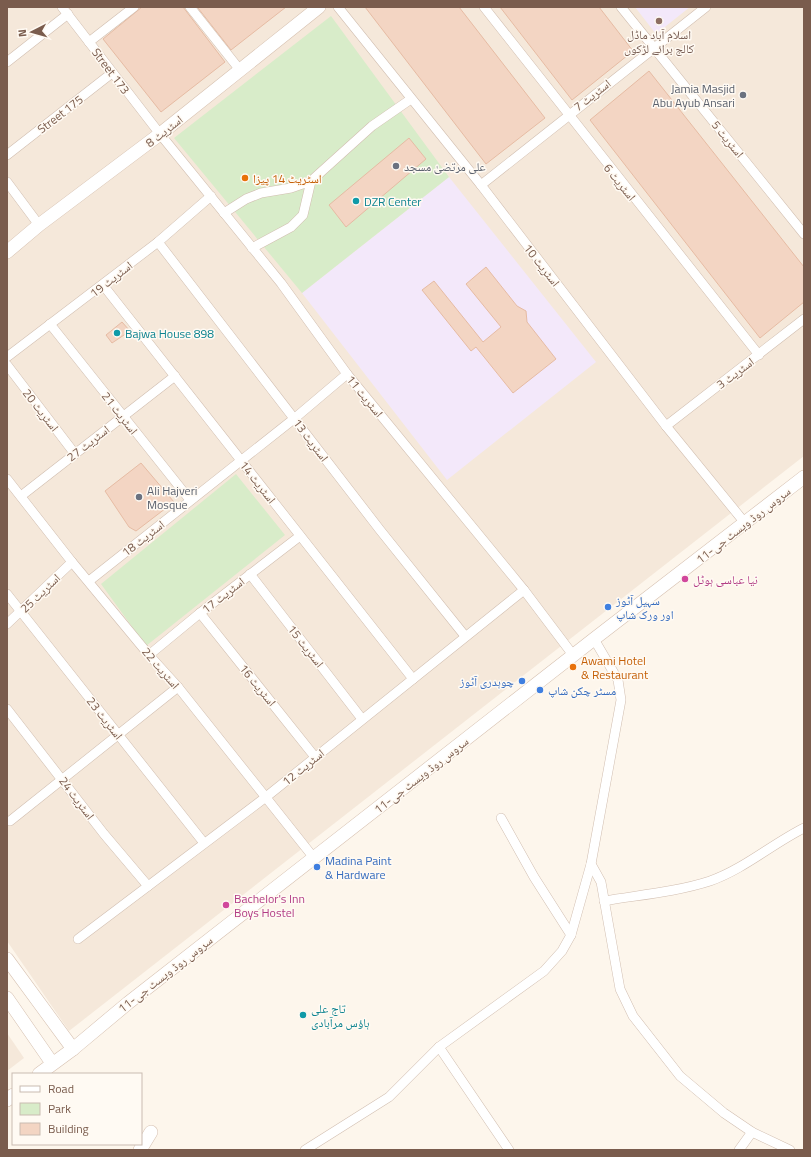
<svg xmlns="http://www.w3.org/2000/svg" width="811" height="1157" viewBox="0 0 811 1157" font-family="'Titillium Web','Noto Naskh Arabic',sans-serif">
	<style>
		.residential { fill: #f5e8da }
		.education { fill: #f3e8fa }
		.green { fill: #d8ecc9 }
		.building { fill: #f3d5c3; stroke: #e6bba3 }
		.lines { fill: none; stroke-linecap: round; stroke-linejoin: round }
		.street-casing { stroke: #d1beb0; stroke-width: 10 }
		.secondary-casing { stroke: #d6c0b0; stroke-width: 14 }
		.street { stroke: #fff; stroke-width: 9 }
		.secondary { stroke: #fff; stroke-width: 13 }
		.education-dot { fill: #8d6e63; stroke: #fffaf3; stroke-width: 1.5 }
		.worship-dot { fill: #6b7280; stroke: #fffaf3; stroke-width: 1.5 }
		.food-dot { fill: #e8710a; stroke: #fffaf3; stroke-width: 1.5 }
		.culture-dot { fill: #0f9aa8; stroke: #fffaf3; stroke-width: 1.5 }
		.hotel-dot { fill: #d1479c; stroke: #fffaf3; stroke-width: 1.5 }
		.shop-dot { fill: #3f7fe0; stroke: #fffaf3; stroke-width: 1.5 }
		.labels { text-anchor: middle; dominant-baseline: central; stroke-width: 3; stroke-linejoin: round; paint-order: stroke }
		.education-label { font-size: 12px; fill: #785e54; stroke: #fffaf3 }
		.street-label { font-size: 12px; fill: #7a5c4d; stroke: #fffaf3 }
		.worship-label { font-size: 12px; fill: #5b616d; stroke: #fffaf3; text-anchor: start }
		.food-label { font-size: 12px; fill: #c56008; stroke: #fffaf3; text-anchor: start }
		.culture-label { font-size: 12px; fill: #0d838f; stroke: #fffaf3; text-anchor: start }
		.hotel-label { font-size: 12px; fill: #b23c85; stroke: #fffaf3; text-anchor: start }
		.shop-label { font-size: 12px; fill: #366cbe; stroke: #fffaf3; text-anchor: start }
	</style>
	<rect width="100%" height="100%" fill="#fdf6ec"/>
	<g class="residential">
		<path d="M7,7H804V456L69,1031L7,941Z"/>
		<path d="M7,1033L24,1058L7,1071Z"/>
	</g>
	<g class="education">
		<path d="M635,7H690L656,34Z"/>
		<path d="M449,177L596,362L447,480L302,293Z"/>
	</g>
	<g class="green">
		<path d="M331,16L449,177L302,293L174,138Z"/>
		<path d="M236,474L285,535L146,646L101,584Z"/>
	</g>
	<g class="building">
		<path d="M142,7H183L225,62L161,112L103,39Z"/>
		<path d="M199,7H286L231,50L198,8Z"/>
		<path d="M365,7H459L545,118L486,164Z"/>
		<path d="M500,7H599L633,51L572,100Z"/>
		<path d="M649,71L804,267V302L760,338L590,120Z"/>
		<path d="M409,138L426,159L346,227L329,205Z"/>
		<path d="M486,267L517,306L526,311L527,322L556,359L513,393L476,347L471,351L422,290L434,281L483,342L501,327L466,284Z"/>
		<path d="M122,322L130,331L112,343L106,335Z"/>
		<path d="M141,463L174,502L136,531L129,527L105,491Z"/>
	</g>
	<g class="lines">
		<defs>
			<g id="street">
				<path d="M62,7L160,134L281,283L347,374L524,590L573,655"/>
				<path d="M190,7L240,70"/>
				<path d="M338,7L481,185L666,426L745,523"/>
				<path d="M484,7L759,355"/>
				<path d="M621,7L804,234"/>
				<path d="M89,42L134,7"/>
				<path d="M7,62L68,14"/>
				<path d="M7,155L112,73"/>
				<path d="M7,182L39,225"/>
				<path d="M481,185L706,7"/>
				<path d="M224,213L246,199L261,193L291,188L311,181L372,126L411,99"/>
				<path d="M158,242L380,530L465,636"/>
				<path d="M252,248L291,227L303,215L311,181"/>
				<path d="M103,285L413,679"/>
				<path d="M50,324L190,500"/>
				<path d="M7,357L158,242L211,196"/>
				<path d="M7,365L75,454"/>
				<path d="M666,426L804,319"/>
				<path d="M7,479L72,562L149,655L178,687L314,858"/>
				<path d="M21,496L175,376"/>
				<path d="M250,574L362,719"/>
				<path d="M89,581L295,418L347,374"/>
				<path d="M7,594L204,843"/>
				<path d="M200,613L315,757"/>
				<path d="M7,624L72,562"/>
				<path d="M149,655L200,613L300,536"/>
				<path d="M7,709L104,834L148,886"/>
				<path d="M501,818L534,877L571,935"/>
				<path d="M10,821L178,687"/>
				<path d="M591,864L601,882L620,989L633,1016L680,1076L724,1113L752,1132L790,1150"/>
				<path d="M604,901C639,895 676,892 710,881C744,869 772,844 804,828"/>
				<path d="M78,939L266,797L524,590"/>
				<path d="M439,1047L509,1150"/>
				<path d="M305,1150L389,1097L439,1047L544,971L562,951L571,935L591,864L621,700L618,680L594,639"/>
				<path d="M739,1150L752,1132"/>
			</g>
			<g id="secondary">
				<path d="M7,252L39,225L160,134L319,7"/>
				<path d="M7,959L73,1049"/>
				<path d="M7,998L52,1063"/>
				<path d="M39,1074L73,1049L128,1003L594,639L804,477"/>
				<path d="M7,1100L13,1095"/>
				<path d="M140,1150L151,1132"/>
			</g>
		</defs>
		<use href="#street" class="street-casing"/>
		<use href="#secondary" class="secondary-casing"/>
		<use href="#street" class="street"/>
		<use href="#secondary" class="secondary"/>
	</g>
	<circle class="education-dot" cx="659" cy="21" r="4"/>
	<g class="worship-dot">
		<circle cx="743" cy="95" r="4"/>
		<circle cx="396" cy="166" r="4"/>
		<circle cx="139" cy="497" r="4"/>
	</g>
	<g class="food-dot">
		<circle cx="245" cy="178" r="4"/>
		<circle cx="573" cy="667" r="4"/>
	</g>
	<g class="culture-dot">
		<circle cx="356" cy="201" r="4"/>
		<circle cx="117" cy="333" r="4"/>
		<circle cx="303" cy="1015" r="4"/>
	</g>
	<g class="hotel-dot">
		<circle cx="685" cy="579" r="4"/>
		<circle cx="226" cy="905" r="4"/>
	</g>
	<g class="shop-dot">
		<circle cx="608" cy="607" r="4"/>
		<circle cx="522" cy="681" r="4"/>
		<circle cx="540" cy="690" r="4"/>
		<circle cx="317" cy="867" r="4"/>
	</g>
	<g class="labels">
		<g class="education-label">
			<text x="659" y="34">اسلام آباد ماڈل<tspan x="659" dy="14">کالج برائے لڑکوں</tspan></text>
		</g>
		<g class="street-label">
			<text transform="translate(111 71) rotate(53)">Street 173</text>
			<text transform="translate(592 95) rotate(-38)">اسٹریٹ 7</text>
			<text transform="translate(60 114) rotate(-38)">Street 175</text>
			<text transform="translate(164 131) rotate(-38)">اسٹریٹ 8</text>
			<text transform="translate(728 139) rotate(51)">اسٹریٹ 5</text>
			<text transform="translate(620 182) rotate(51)">اسٹریٹ 6</text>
			<text transform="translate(542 265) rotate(52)">اسٹریٹ 10</text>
			<text transform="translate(111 279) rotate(-38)">اسٹریٹ 19</text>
			<text transform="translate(735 373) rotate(-37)">اسٹریٹ 3</text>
			<text transform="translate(365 396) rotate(51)">اسٹریٹ 11</text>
			<text transform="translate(41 410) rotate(52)">اسٹریٹ 20</text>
			<text transform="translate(120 413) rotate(52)">اسٹریٹ 21</text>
			<text transform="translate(311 440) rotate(53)">اسٹریٹ 13</text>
			<text transform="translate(88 443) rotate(-38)">اسٹریٹ 27</text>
			<text transform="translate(258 482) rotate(52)">اسٹریٹ 14</text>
			<text transform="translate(743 525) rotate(-38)">سروس روڈ ویسٹ جی-11</text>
			<text transform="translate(143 538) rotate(-38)">اسٹریٹ 18</text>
			<text transform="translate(40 593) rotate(-44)">اسٹریٹ 25</text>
			<text transform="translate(223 595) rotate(-38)">اسٹریٹ 17</text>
			<text transform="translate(306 646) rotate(52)">اسٹریٹ 15</text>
			<text transform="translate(161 668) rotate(49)">اسٹریٹ 22</text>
			<text transform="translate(258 685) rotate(51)">اسٹریٹ 16</text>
			<text transform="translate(105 718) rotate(52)">اسٹریٹ 23</text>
			<text transform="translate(303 767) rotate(-39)">اسٹریٹ 12</text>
			<text transform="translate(421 775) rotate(-38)">سروس روڈ ویسٹ جی-11</text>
			<text transform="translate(77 798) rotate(53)">اسٹریٹ 24</text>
			<text transform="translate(165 974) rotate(-38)">سروس روڈ ویسٹ جی-11</text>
		</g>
		<g class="worship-label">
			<text x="735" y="88" text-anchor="end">Jamia Masjid<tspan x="735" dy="14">Abu Ayub Ansari</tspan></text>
			<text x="404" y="166">علی مرتضیٰ مسجد</text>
			<text x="147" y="490">Ali Hajveri<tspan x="147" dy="14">Mosque</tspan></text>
		</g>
		<g class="food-label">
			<text x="253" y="178">اسٹریٹ 14 پیزا</text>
			<text x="581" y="660">Awami Hotel<tspan x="581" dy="14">&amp; Restaurant</tspan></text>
		</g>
		<g class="culture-label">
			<text x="364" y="201">DZR Center</text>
			<text x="125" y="333">Bajwa House 898</text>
			<text x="311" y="1008">تاج علی<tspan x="311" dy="14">ہاؤس مرآبادی</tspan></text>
		</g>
		<g class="hotel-label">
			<text x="693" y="579">نیا عباسی ہوٹل</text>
			<text x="234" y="898">Bachelor's Inn<tspan x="234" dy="14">Boys Hostel</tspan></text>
		</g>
		<g class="shop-label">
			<text x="616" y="600">سہیل آٹوز<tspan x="616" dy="14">اور ورک شاپ</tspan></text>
			<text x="514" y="681" text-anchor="end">چوہدری آٹوز</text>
			<text x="548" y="690">مسٹر چکن شاپ</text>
			<text x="325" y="860">Madina Paint<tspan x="325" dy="14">&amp; Hardware</tspan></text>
		</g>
	</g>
	<rect width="811" height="1157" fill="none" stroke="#7a5c4d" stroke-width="16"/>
	<rect x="12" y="1073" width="130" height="72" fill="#fffaf3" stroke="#cabbb1"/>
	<rect x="20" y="1086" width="20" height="6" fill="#ffffff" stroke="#cabbb1"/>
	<text x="48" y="1093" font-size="12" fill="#7a5c4d">Road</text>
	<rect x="20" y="1103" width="20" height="12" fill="#d8ecc9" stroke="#cabbb1"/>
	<text x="48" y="1113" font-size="12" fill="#7a5c4d">Park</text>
	<rect x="20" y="1123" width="20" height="12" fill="#f3d5c3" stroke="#cabbb1"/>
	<text x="48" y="1133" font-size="12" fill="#7a5c4d">Building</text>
	<g transform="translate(32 32) rotate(264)" stroke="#fffaf3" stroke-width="3" paint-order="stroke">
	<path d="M0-3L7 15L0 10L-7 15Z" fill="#7a5c4d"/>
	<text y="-6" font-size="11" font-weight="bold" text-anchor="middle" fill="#7a5c4d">N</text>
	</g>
</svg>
